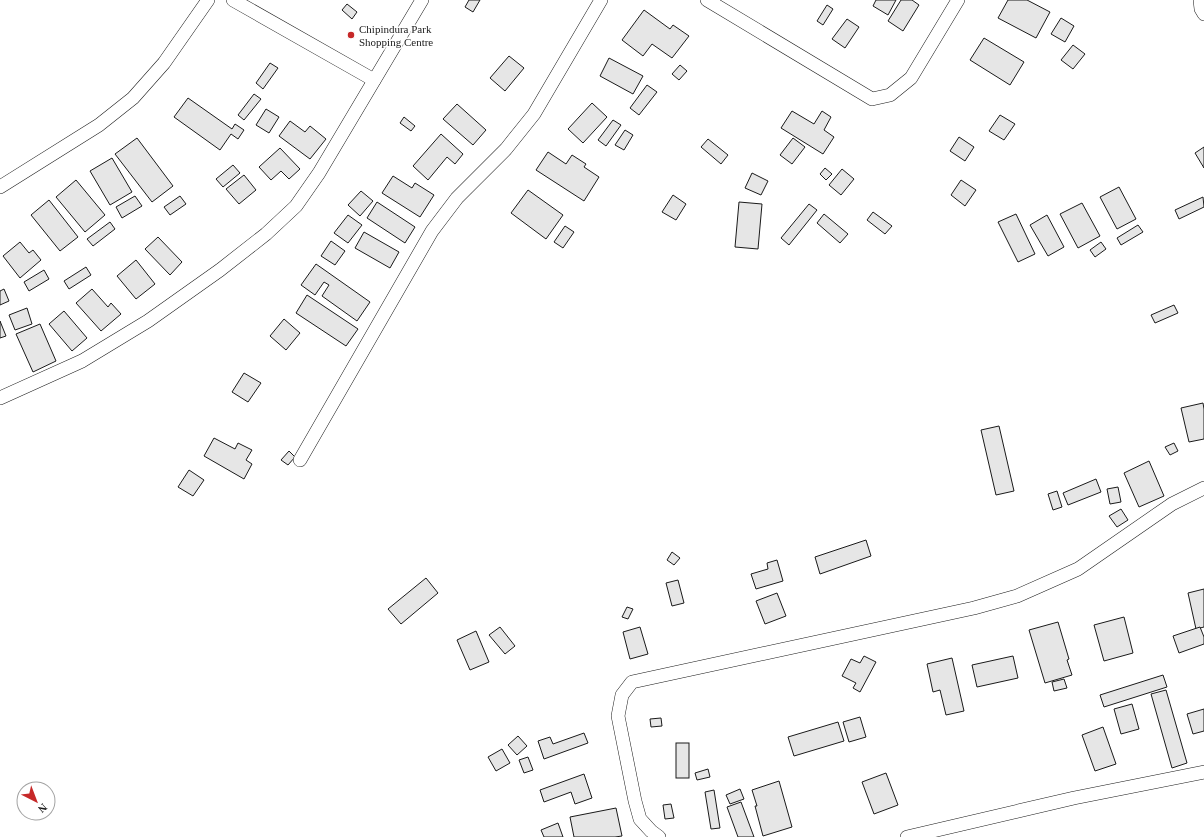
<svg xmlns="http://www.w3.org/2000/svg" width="1204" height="837" viewBox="0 0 1204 837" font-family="Georgia,serif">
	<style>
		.building { fill: #e6e6e6; stroke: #1a1a1a }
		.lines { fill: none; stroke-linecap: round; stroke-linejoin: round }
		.street-casing { stroke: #1a1a1a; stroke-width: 14 }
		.street { stroke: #fff; stroke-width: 13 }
		.poi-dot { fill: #c62828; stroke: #fff; stroke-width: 1.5 }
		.labels { text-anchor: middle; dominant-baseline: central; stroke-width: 3; stroke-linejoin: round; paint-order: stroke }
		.poi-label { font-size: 11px; fill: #1a1a1a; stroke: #fff; text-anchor: start }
	</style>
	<rect width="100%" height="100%" fill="#fff"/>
	<g class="building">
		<path d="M469,0H480L473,12L465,7Z"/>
		<path d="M876,0H896L888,15L873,6Z"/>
		<path d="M901,0H912L919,5L903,31L888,21Z"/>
		<path d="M1008,0H1027L1050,12L1036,38L998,18Z"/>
		<path d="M347,4L357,12L352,19L342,10Z"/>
		<path d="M827,5L833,9L823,25L817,21Z"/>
		<path d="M644,10L670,29L673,25L689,36L672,58L652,44L643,56L622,40Z"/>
		<path d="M1061,18L1074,26L1065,42L1051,34Z"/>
		<path d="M847,19L859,27L845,48L832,39Z"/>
		<path d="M984,38L1024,62L1010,85L970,60Z"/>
		<path d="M1073,45L1085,54L1073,69L1061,60Z"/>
		<path d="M509,56L524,68L505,91L490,78Z"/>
		<path d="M609,58L643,76L633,94L600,76Z"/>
		<path d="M270,63L278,68L263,89L256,83Z"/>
		<path d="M680,65L687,71L679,80L672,74Z"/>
		<path d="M647,85L657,92L639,115L630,108Z"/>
		<path d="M254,94L261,99L244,120L238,115Z"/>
		<path d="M188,98L232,129L235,124L244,130L238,139L231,134L220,150L174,117Z"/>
		<path d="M592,103L607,117L583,143L568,129Z"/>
		<path d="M457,104L486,130L473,145L443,119Z"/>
		<path d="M266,109L279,117L269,133L256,125Z"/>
		<path d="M792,111L814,124L822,111L831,117L824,130L834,137L823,154L781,128Z"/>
		<path d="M1000,115L1015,124L1004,140L989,131Z"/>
		<path d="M404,117L415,126L411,131L400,123Z"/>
		<path d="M613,120L621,125L606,146L598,140Z"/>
		<path d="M290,121L305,132L310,126L326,139L310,159L279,136Z"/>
		<path d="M625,130L633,135L624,150L615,145Z"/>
		<path d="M441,134L463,154L455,164L447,157L428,180L413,166Z"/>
		<path d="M959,137L974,147L965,161L950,151Z"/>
		<path d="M137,138L173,186L152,202L115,154Z"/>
		<path d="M793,138L805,147L792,164L780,155Z"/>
		<path d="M708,139L728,155L721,164L701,147Z"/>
		<path d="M1204,147V168L1195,153Z"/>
		<path d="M280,148L300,169L289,179L281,171L271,180L259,167Z"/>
		<path d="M548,152L566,164L572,155L586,164L584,167L599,177L584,201L536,170Z"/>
		<path d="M112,158L132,192L110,205L90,171Z"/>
		<path d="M233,165L240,173L223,187L216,179Z"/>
		<path d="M825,168L832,174L826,180L820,174Z"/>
		<path d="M842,169L854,179L841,195L829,185Z"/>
		<path d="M752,173L768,181L761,195L745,188Z"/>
		<path d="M244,175L256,190L239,204L226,189Z"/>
		<path d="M393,176L412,188L415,183L434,195L420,217L382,193Z"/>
		<path d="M76,180L105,215L85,232L56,197Z"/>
		<path d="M961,180L976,190L965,206L951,195Z"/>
		<path d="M1119,187L1136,219L1117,229L1100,197Z"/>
		<path d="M528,190L563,215L546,239L511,213Z"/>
		<path d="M361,191L373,201L360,216L348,205Z"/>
		<path d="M673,195L686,204L676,220L662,212Z"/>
		<path d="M135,196L142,206L122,218L116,207Z"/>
		<path d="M180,196L186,204L170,215L164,207Z"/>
		<path d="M1203,197L1204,207L1179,219L1175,210Z"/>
		<path d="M49,200L78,237L60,251L31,215Z"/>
		<path d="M377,202L415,227L405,243L367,218Z"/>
		<path d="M739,202L762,204L758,249L735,247Z"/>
		<path d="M1082,203L1100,236L1078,248L1060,214Z"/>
		<path d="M809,204L817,210L789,245L781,238Z"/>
		<path d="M873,212L892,226L885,234L867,220Z"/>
		<path d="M824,214L848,234L840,243L817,223Z"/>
		<path d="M1016,214L1035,254L1018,262L998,222Z"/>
		<path d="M348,215L362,225L348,243L334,233Z"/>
		<path d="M1047,215L1064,247L1048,256L1030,225Z"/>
		<path d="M110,222L115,229L93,246L87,239Z"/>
		<path d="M1138,225L1143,232L1121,245L1117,238Z"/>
		<path d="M565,226L574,232L563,248L554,242Z"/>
		<path d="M364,232L399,252L390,268L355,248Z"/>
		<path d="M158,237L182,262L170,275L145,249Z"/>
		<path d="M331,241L345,251L335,265L321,256Z"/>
		<path d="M20,242L29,253L33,250L41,260L20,278L3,256Z"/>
		<path d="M1101,242L1106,249L1095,257L1090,250Z"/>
		<path d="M136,260L155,284L136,299L117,276Z"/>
		<path d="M316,264L370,302L357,321L322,296L329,285L324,282L315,295L301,285Z"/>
		<path d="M86,267L91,275L69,289L64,281Z"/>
		<path d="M44,270L49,279L29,291L24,282Z"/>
		<path d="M4,289L9,301L0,305V291Z"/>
		<path d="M92,289L108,307L111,303L121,314L101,331L76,303Z"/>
		<path d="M307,295L358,329L346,346L296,313Z"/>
		<path d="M1174,305L1178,313L1155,323L1151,315Z"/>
		<path d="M27,308L32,324L15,330L9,315Z"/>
		<path d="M64,311L87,338L72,351L49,324Z"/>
		<path d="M284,319L300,333L286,350L270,336Z"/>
		<path d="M0,321L6,336L0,338Z"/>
		<path d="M40,324L56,361L33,372L16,334Z"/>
		<path d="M244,373L261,383L248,402L232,392Z"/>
		<path d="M1203,403L1204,409V439L1189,442L1181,408Z"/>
		<path d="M999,426L1014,491L996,495L981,430Z"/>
		<path d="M214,438L235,449L238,443L252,450L246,460L252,464L244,479L204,456Z"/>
		<path d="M1174,443L1178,451L1170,455L1165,447Z"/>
		<path d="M289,451L295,457L288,465L281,460Z"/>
		<path d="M1149,461L1164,496L1139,507L1124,473Z"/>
		<path d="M189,470L204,480L193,496L178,487Z"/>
		<path d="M1096,479L1101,492L1068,505L1063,493Z"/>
		<path d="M1118,487L1121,502L1110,504L1107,489Z"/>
		<path d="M1057,491L1062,507L1053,510L1048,494Z"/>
		<path d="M1121,509L1128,520L1117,527L1109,516Z"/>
		<path d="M866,540L871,556L820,574L815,557Z"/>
		<path d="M672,552L680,558L674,565L667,560Z"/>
		<path d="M777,560L783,581L756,589L751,574L768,569L767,563Z"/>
		<path d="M426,578L438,593L401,624L388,609Z"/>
		<path d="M678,580L684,603L672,606L666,583Z"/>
		<path d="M1204,589V627L1196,629L1188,593Z"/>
		<path d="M777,593L786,616L765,624L756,601Z"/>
		<path d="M627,607L633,609L628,619L622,617Z"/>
		<path d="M1124,617L1133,653L1104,661L1094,625Z"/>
		<path d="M1058,622L1069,659L1067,660L1072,675L1045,683L1029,630Z"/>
		<path d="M500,627L515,646L505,654L489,635Z"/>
		<path d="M640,627L648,654L630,659L623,632Z"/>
		<path d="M1200,627L1204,637V644L1179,653L1173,636Z"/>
		<path d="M476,631L489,662L470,670L457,640Z"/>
		<path d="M864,656L876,662L860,692L853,688L856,683L842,676L851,659L860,663Z"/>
		<path d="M1013,656L1018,678L977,687L972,665Z"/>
		<path d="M952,658L964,711L946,715L940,690L933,692L927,664Z"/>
		<path d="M1163,675L1167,687L1104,707L1100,695Z"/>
		<path d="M1064,679L1067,688L1054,691L1052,682Z"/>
		<path d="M1166,690L1187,763L1172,768L1151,694Z"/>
		<path d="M1132,704L1139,729L1121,734L1114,709Z"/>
		<path d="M1204,709V731L1193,734L1187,714Z"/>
		<path d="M860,717L866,737L849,742L843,722Z"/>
		<path d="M661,718L662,726L651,727L650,719Z"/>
		<path d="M838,722L844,741L794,756L788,737Z"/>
		<path d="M1103,727L1116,764L1095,771L1082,735Z"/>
		<path d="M584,733L588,743L544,759L538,741L550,737L553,744Z"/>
		<path d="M518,736L527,746L517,755L508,745Z"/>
		<rect x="676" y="743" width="13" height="35"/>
		<path d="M502,749L510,763L496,771L488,757Z"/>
		<path d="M528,757L533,770L524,773L519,760Z"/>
		<path d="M708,769L710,777L697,780L695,773Z"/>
		<path d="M886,773L898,805L874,814L862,782Z"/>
		<path d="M584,774L592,798L575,804L571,792L544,802L540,790Z"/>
		<path d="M779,781L792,827L763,836L755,806H757L752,790Z"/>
		<path d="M740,789L744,799L730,804L726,795Z"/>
		<path d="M714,790L720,828L711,829L705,792Z"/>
		<path d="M741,802L754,837H738L727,807Z"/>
		<path d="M671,804L674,818L665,819L663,805Z"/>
		<path d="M616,808L622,836L615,837H574L570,817Z"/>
		<path d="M558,823L563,837H544L541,830Z"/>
	</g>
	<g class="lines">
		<defs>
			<g id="street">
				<path d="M233,0L374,80"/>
				<path d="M707,0L872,99L890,95L911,78L958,0"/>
				<path d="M1200,0L1201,9L1204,14"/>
				<path d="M0,187L99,125L133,98L164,63L208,0"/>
				<path d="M0,398L82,361L148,321L220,270L266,234L296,206L319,173L422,0"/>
				<path d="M300,460L432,231L457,198L506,149L534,114L601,0"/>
				<path d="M659,837L651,831L640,819L635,801L618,716L622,695L632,682L974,608L1017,596L1078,569L1172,504L1204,488"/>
				<path d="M907,837L1074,798L1204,772"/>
			</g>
		</defs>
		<use href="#street" class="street-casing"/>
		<use href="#street" class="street"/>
	</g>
	<circle class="poi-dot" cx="351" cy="35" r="4"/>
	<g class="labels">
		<g class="poi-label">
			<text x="359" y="29">Chipindura Park<tspan x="359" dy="13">Shopping Centre</tspan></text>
		</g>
	</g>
	<g transform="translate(36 801) rotate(138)"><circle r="19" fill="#ffffff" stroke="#a3a3a3"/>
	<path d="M0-3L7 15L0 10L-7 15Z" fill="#c62828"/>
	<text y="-6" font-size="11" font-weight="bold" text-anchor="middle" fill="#1a1a1a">N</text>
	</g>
</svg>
